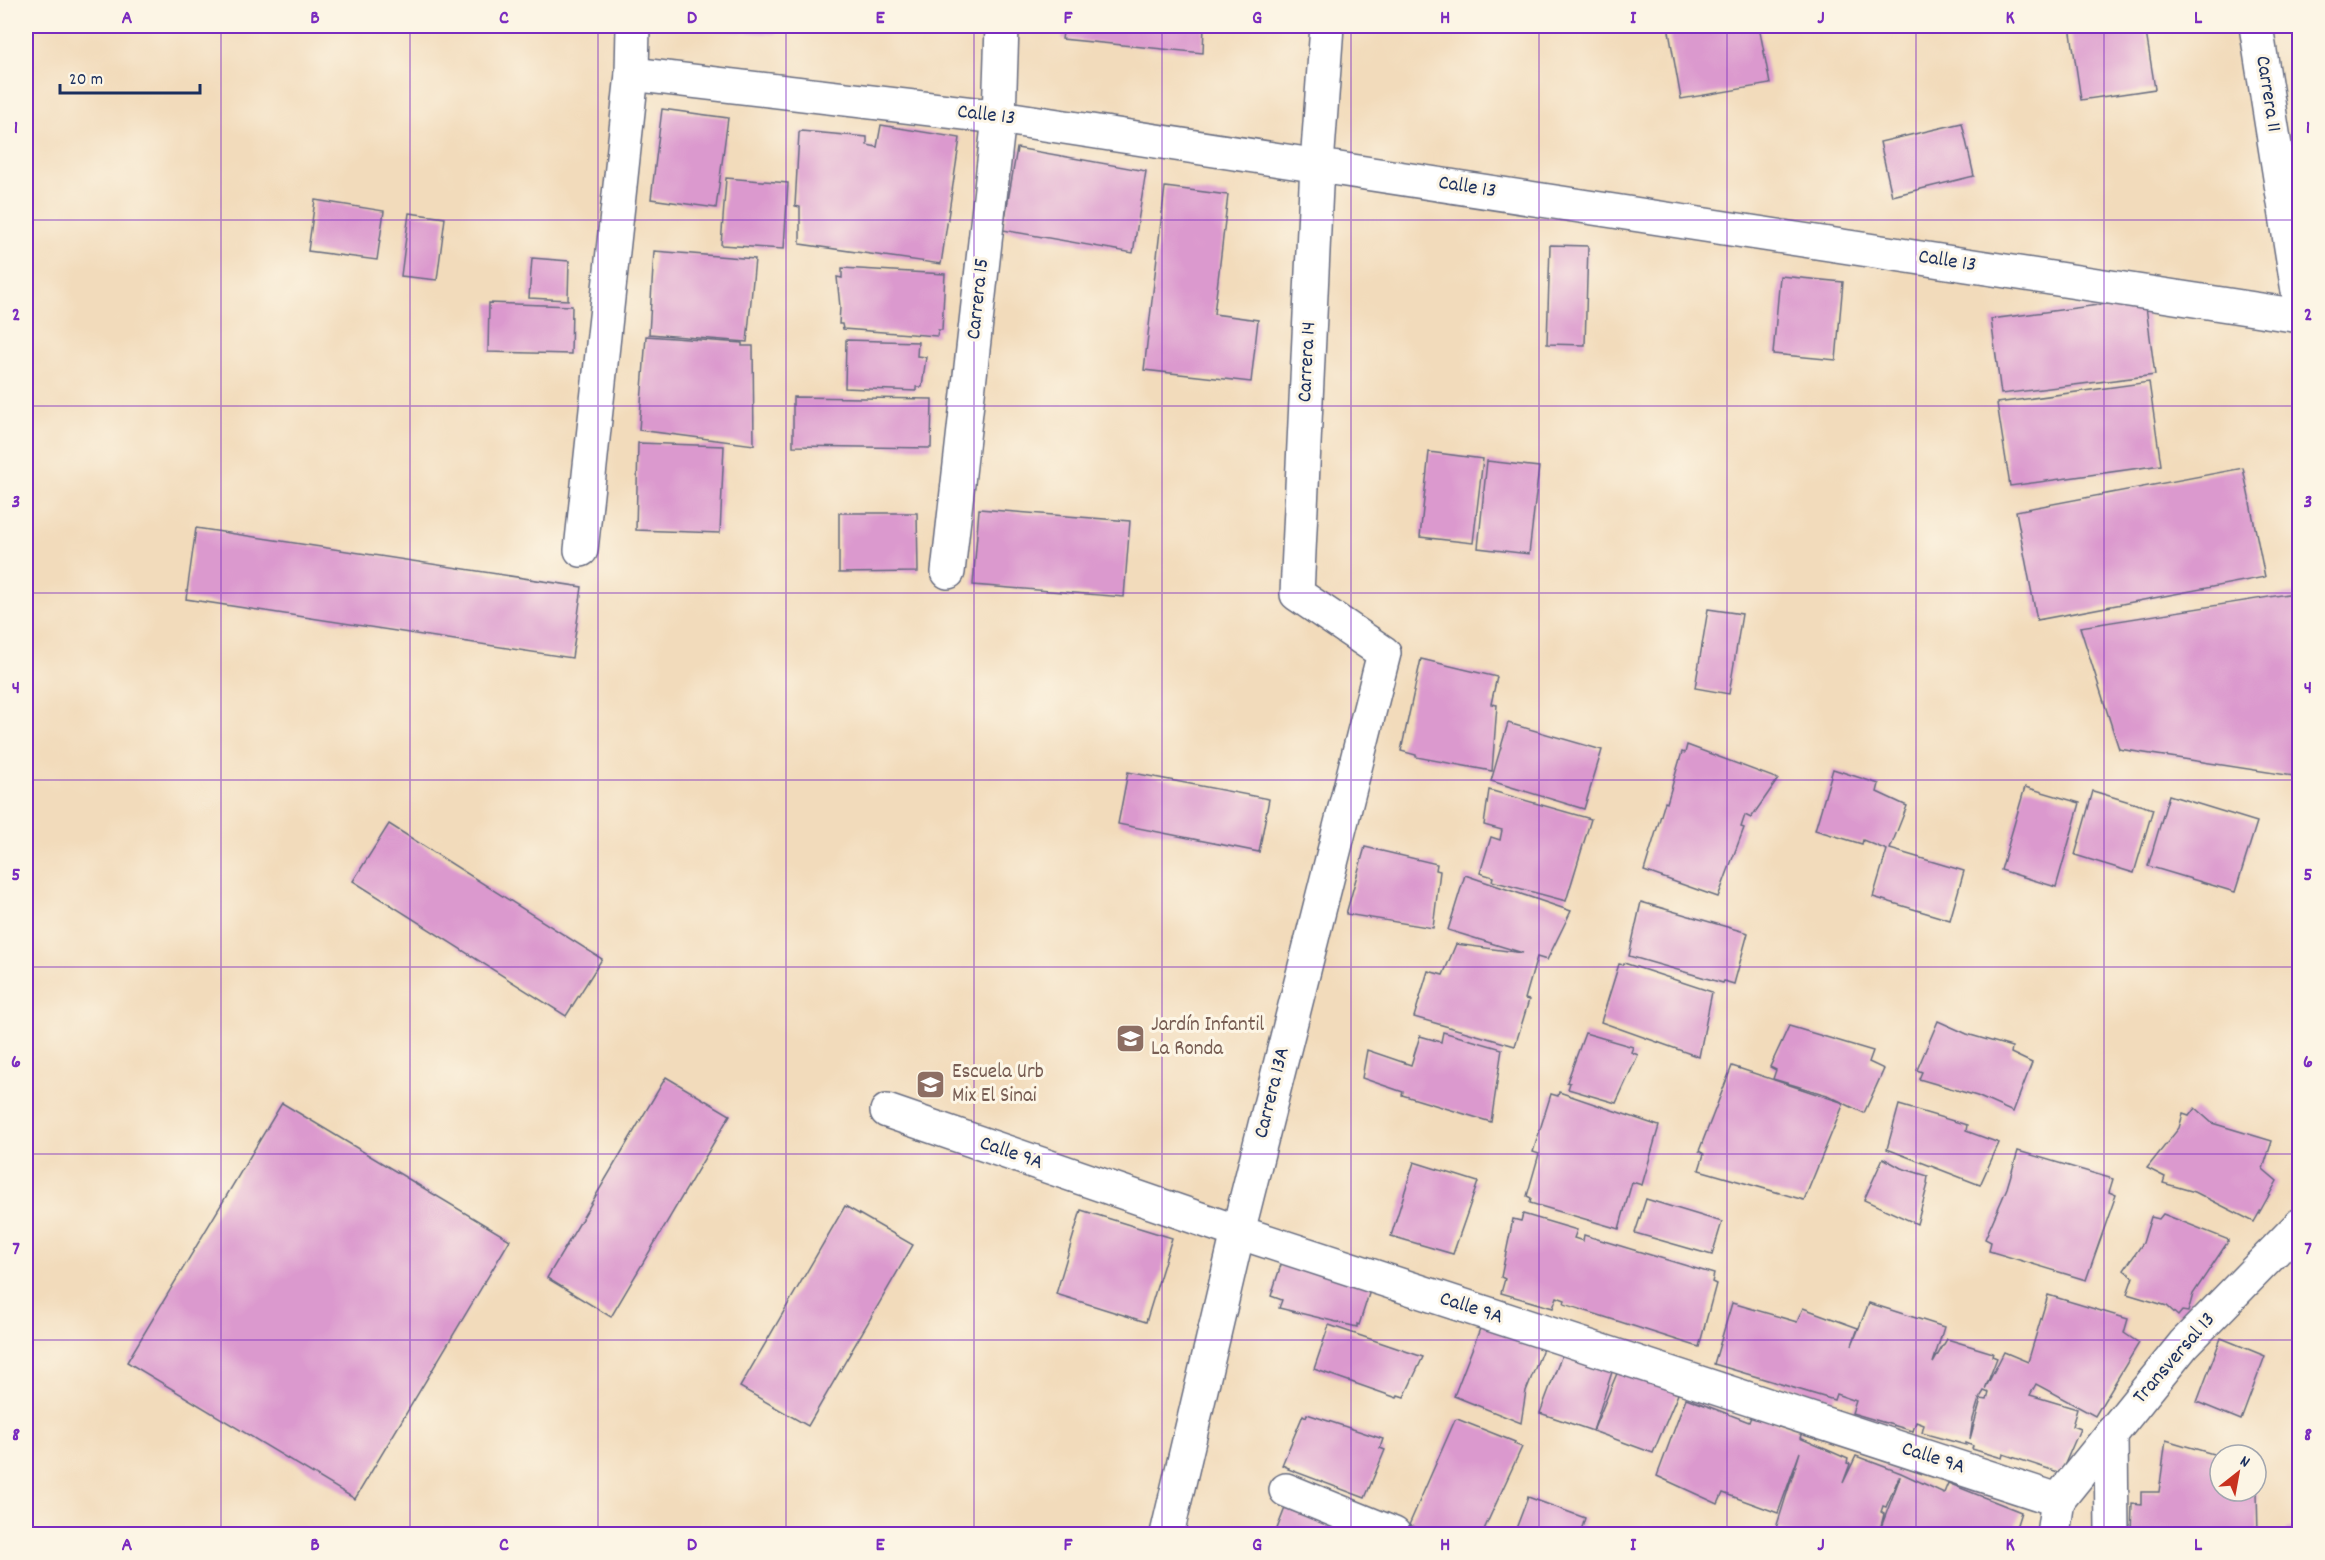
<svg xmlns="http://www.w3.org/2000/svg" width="2325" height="1560" viewBox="0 0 2325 1560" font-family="Dekko,sans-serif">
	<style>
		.building { fill: #db99ce; fill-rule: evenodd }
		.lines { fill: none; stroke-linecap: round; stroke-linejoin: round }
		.minor-casing { stroke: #666b7f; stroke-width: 36 }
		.minor { stroke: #fff; stroke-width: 33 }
		.grid { fill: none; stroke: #7b2cbf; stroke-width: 1.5; stroke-opacity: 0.55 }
		.labels { text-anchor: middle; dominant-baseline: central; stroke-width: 6; stroke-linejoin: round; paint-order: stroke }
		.street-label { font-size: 21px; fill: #1b2f5e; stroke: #fcf5e5 }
		.education-label { font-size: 21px; fill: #785e54; stroke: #fcf5e5; text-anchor: start }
		.neatline { fill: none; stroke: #7b2cbf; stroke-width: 2 }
		.grid-label { font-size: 20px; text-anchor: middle; font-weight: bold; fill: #7b2cbf }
	</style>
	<rect width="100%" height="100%" fill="#fcf5e5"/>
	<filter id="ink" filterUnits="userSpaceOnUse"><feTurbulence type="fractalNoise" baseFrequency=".0167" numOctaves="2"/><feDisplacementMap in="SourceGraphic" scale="12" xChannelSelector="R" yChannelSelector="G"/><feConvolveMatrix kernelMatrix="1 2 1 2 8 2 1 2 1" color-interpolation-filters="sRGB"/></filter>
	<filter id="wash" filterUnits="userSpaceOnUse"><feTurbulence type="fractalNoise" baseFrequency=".008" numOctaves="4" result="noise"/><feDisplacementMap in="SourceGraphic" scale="24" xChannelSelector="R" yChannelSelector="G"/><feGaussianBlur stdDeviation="1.35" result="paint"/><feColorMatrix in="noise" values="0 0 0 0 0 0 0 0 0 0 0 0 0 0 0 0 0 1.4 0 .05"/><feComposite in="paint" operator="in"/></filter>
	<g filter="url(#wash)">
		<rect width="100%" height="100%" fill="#f2dbbb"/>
		<g id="blocks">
			<g class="building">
				<path d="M697,26H777V33L771,34L697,29Z"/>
				<path d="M1064,26H1204L1203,53L1062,39Z"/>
				<path d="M1668,26H1759L1770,84L1681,99Z"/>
				<path d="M2070,26H2145L2155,89L2081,100Z"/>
				<path d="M662,109L728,118L716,208L651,199Z"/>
				<path d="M1962,123L1974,176L1892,196L1880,142Z"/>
				<path d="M881,125L960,138L941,264L800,244V207L795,206L799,133L801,131L867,137V145L877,147Z"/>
				<path d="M1017,148L1146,171L1133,253L1003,230Z"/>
				<path d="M726,178L788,183L784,249L721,245Z"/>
				<path d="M1165,187L1228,195L1214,314L1258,320L1251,382L1144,370Z"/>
				<path d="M315,200L384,211L377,260L308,251Z"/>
				<path d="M409,213L445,218L437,280L401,276Z"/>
				<path d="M1550,245L1588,246L1585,345L1547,344Z"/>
				<path d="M654,251L755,259L747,342L649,334Z"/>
				<path d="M532,258L569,261L568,300L529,298Z"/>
				<path d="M842,268L945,274L942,330H938L937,336L843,329L842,324H839L840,307L837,277L842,278Z"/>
				<path d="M1780,276L1843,282L1836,360L1773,354Z"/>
				<path d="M2145,299L2155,375L2001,394L1991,319Z"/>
				<path d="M489,303L572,306L571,354L488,352Z"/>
				<path d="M646,336L742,343V346H753L754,445L639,430Z"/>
				<path d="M846,340L918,342L917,356L926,357L922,387H916V391L845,388Z"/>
				<path d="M2149,382L2161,465L2010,486L1997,403Z"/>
				<path d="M793,397L932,399L931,448L793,446Z"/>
				<path d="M638,443L724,446L720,533L636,530Z"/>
				<path d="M1429,452L1483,459L1473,543L1420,537Z"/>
				<path d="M1487,461L1539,467L1529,554L1478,548Z"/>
				<path d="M2243,468L2265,577L2037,620L2016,511Z"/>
				<path d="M979,509L1130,521L1124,597L973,585Z"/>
				<path d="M839,513H917L918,572L839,573Z"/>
				<path d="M196,528L582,587L572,658L186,599Z"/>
				<path d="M2294,593L2300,624V777L2119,749L2080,627Z"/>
				<path d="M1708,609L1742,614L1729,694L1695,688Z"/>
				<path d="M1421,659L1497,677L1491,704L1497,705L1492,771L1416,757V755L1401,751Z"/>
				<path d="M1508,723L1602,750L1584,809L1491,781Z"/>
				<path d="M1687,745L1778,779L1751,818L1745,815L1741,827L1744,828L1718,897L1644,871L1665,802L1667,803L1682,752L1685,753Z"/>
				<path d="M1833,769L1879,784L1877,792L1907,806L1890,849L1964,871L1950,920L1873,897L1887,850L1863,840L1862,844L1815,830Z"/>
				<path d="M1128,772L1269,799L1259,852L1118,824Z"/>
				<path d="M2025,787L2080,803L2056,887L2001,870Z"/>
				<path d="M1489,790L1591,819L1566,901L1492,881L1493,877L1480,873L1491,837L1500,840L1502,830L1484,825Z"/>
				<path d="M2093,791L2153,809L2134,873L2075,855Z"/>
				<path d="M2169,795L2257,822L2235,892L2148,866Z"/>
				<path d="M389,824L602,959L566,1016L353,881Z"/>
				<path d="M1365,847L1437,864L1436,870L1440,871L1433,928L1346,914Z"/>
				<path d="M1465,875L1571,911L1547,960L1537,957L1525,999L1529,1000L1515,1046L1414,1017L1428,971L1443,975L1456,944L1523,953L1448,930Z"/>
				<path d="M1641,902L1748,933L1734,984L1724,981L1723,983L1629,956Z"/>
				<path d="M1624,963L1712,992L1699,1057L1601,1022L1619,964L1623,965Z"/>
				<path d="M1938,1021L1967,1034L2012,1047L2011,1053L2032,1063L2013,1112L1977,1096L1919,1079L1922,1072L1917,1070Z"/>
				<path d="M1789,1026L1873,1051L1869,1062L1884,1069L1864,1113L1827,1095L1773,1079L1776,1070L1770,1067Z"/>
				<path d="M1443,1032L1502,1049L1491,1122L1402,1095L1403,1092L1362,1078L1367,1050L1411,1065L1420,1036L1441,1042Z"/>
				<path d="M1585,1033L1633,1047L1631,1052L1638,1055L1616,1103L1568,1089L1570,1083L1567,1082Z"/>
				<path d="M1732,1066L1844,1103L1804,1200L1699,1170L1704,1154L1699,1151Z"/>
				<path d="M666,1077L730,1115L611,1317L547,1278Z"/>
				<path d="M1559,1092L1659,1126L1642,1185L1632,1182L1619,1229L1530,1203L1531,1198L1527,1196L1539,1154L1533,1152L1551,1094L1558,1096Z"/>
				<path d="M282,1103L510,1240L355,1499L127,1362Z"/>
				<path d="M1899,1105L1967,1125L1966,1131L1999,1143L1980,1185L1887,1149Z"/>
				<path d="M2195,1108L2212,1123L2272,1141L2263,1169L2277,1181L2254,1222L2195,1192L2163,1183L2165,1177L2147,1168L2179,1128L2183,1114L2189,1116Z"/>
				<path d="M2018,1151L2113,1179L2109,1192L2116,1195L2086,1280L1989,1251L1991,1242L1985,1239L2007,1188Z"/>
				<path d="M1883,1158L1901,1168L1928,1176L1927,1183L1928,1184L1917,1224L1864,1200Z"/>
				<path d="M1414,1162L1478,1182L1453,1254L1391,1236Z"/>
				<path d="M1646,1199L1722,1222L1712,1255L1635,1233Z"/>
				<path d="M845,1206L913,1245L808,1426L740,1387Z"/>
				<path d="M1081,1210L1172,1238L1146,1322L1056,1294Z"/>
				<path d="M1523,1214L1577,1230L1574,1238L1583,1241L1584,1235L1714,1274L1712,1282L1716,1284L1699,1347L1564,1304L1565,1300L1557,1297L1553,1308L1501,1293L1505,1279L1501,1277L1513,1219L1521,1221Z"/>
				<path d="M2163,1214L2229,1240L2193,1294L2188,1312L2182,1311L2178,1316L2167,1306L2127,1294L2133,1277L2124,1270L2143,1243L2151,1217L2159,1219Z"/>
				<path d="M1285,1252L1373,1281L1359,1325L1357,1324V1327L1279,1308L1282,1300L1271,1296Z"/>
				<path d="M2048,1295L2128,1319L2124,1333L2139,1343L2095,1416L2036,1384L2030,1395L2077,1409L2072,1426L2080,1429L2061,1473L2003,1454L2002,1458L1972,1449L1973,1446L1966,1443V1445L1922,1433L1924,1425L1916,1422L1913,1431L1852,1413L1856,1401L1836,1394L1834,1400L1714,1364L1732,1303L1797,1322L1803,1308L1858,1328L1852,1345L1869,1303L1944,1327L1933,1363L1947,1339L1993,1353L1992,1356L1997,1358L1985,1389L2004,1352L2028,1362ZM1984,1391L1989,1393L1987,1400L1981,1399L1970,1439L1973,1419L1979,1399Z"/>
				<path d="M1483,1321L1544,1346L1526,1391L1521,1423L1454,1396Z"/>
				<path d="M1329,1325L1423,1357L1404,1397L1398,1395L1397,1398L1314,1369Z"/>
				<path d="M2221,1338L2265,1356L2241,1420L2197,1402Z"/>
				<path d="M1563,1352L1611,1369L1612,1372L1593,1431L1540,1413Z"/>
				<path d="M1622,1368L1678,1394L1653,1453L1593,1431L1618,1371Z"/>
				<path d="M1686,1398L1749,1422L1752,1414L1802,1432L1800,1438L1848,1459L1847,1463L1850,1464L1843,1483L1856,1456L1901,1473L1944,1493L1948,1483L2021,1512L2014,1534H1794L1776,1528L1800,1452L1778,1513L1723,1493L1718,1504L1657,1476ZM1899,1477H1900L1880,1530L1884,1514L1881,1512L1883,1506L1886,1507Z"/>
				<path d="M1307,1414L1383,1439L1380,1448L1385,1450L1365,1498L1288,1469L1289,1468L1282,1465L1303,1415L1306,1417Z"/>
				<path d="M1457,1419L1515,1442L1514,1444L1522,1447L1482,1534H1431L1409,1525L1455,1420Z"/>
				<path d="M2166,1440L2220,1456V1491H2257L2258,1534H2131L2132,1504L2141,1505V1492H2159Z"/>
				<path d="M1528,1497L1585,1518L1580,1534H1514Z"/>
				<path d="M1285,1508L1357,1534H1275Z"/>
				<path d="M2295,1518H2300V1534H2287L2286,1529L2295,1528Z"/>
			</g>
		</g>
	</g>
	<g filter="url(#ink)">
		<use href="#blocks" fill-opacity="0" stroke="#666b7f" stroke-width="1.5"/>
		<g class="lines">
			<defs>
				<g id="minor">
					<path d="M2256,26L2300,304"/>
					<path d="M632,74L999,117L2300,316"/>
					<path d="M581,550L632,74L633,26"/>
					<path d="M948,572L999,117L1002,26"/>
					<path d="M887,1111L1238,1232L2058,1500"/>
					<path d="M2111,1434L2112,1534"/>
					<path d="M1286,1490L1394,1534"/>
					<path d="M2058,1500L2184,1344L2300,1225"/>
					<path d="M1167,1534L1238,1232L1384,653L1297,594L1317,165L1327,26"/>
					<path d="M2053,1534L2058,1500"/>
				</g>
			</defs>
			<use href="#minor" class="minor-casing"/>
			<use href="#minor" class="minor"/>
		</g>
	</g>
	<path class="grid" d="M221,26V1534M410,26V1534M598,26V1534M786,26V1534M974,26V1534M1162,26V1534M1351,26V1534M1539,26V1534M1727,26V1534M1916,26V1534M2104,26V1534M26,220H2300M26,406H2300M26,593H2300M26,780H2300M26,967H2300M26,1154H2300M26,1340H2300"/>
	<defs>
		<symbol id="school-square" viewBox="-11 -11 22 22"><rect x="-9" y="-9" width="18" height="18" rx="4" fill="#8d6e63" stroke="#fcf5e5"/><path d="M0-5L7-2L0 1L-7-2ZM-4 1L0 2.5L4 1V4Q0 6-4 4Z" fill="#fff"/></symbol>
	</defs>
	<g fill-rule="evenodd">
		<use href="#school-square" x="1114" y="1022" width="33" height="33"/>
		<use href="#school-square" x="914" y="1068" width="33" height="33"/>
	</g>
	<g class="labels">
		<g class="street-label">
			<text transform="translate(2267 94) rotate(81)">Carrera 11</text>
			<text transform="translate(986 116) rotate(7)">Calle 13</text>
			<text transform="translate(1467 188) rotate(9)">Calle 13</text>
			<text transform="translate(1947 262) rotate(9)">Calle 13</text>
			<text transform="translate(979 299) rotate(-84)">Carrera 15</text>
			<text transform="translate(1308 362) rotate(-87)">Carrera 14</text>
			<text transform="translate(1273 1093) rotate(-76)">Carrera 13A</text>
			<text transform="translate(1011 1154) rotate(19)">Calle 9A</text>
			<text transform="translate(1471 1309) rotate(18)">Calle 9A</text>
			<text transform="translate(2175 1359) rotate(-49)">Transversal 13</text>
			<text transform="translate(1933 1459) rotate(18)">Calle 9A</text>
		</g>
		<g class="education-label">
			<text x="1151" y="1026">Jardín Infantil<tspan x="1151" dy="24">La Ronda</tspan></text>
			<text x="952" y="1073">Escuela Urb<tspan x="952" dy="24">Mix El Sinai</tspan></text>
		</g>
	</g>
	<rect width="2325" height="1560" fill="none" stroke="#fcf5e5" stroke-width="66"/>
	<g transform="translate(2238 1473) rotate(31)"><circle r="28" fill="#fcf5e5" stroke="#a2a6af" stroke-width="1.5"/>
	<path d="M0-4.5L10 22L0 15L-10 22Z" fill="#c8321e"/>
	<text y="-9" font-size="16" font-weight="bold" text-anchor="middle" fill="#1b2f5e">N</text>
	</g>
	<path d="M60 84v9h140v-9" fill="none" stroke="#1b2f5e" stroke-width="3"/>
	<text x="69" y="84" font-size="18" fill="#1b2f5e" stroke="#fcf5e5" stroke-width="4.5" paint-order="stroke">20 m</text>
	<rect x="33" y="33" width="2259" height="1494" class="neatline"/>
	<g class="grid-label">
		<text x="127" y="23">A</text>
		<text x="315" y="23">B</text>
		<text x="504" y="23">C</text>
		<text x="692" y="23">D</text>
		<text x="880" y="23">E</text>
		<text x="1068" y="23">F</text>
		<text x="1257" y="23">G</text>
		<text x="1445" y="23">H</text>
		<text x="1633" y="23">I</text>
		<text x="1821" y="23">J</text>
		<text x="2010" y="23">K</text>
		<text x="2198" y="23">L</text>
		<text x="16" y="133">1</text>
		<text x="2308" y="133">1</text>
		<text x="16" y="320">2</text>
		<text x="2308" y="320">2</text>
		<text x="16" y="507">3</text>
		<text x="2308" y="507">3</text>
		<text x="16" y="693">4</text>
		<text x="2308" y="693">4</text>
		<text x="16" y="880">5</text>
		<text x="2308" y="880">5</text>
		<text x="16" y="1067">6</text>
		<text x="2308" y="1067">6</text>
		<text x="16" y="1254">7</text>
		<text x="2308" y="1254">7</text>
		<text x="16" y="1440">8</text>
		<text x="2308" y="1440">8</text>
		<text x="127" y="1550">A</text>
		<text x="315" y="1550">B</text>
		<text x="504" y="1550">C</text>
		<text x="692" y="1550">D</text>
		<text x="880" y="1550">E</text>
		<text x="1068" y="1550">F</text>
		<text x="1257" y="1550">G</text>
		<text x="1445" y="1550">H</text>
		<text x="1633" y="1550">I</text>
		<text x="1821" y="1550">J</text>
		<text x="2010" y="1550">K</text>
		<text x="2198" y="1550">L</text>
	</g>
</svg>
